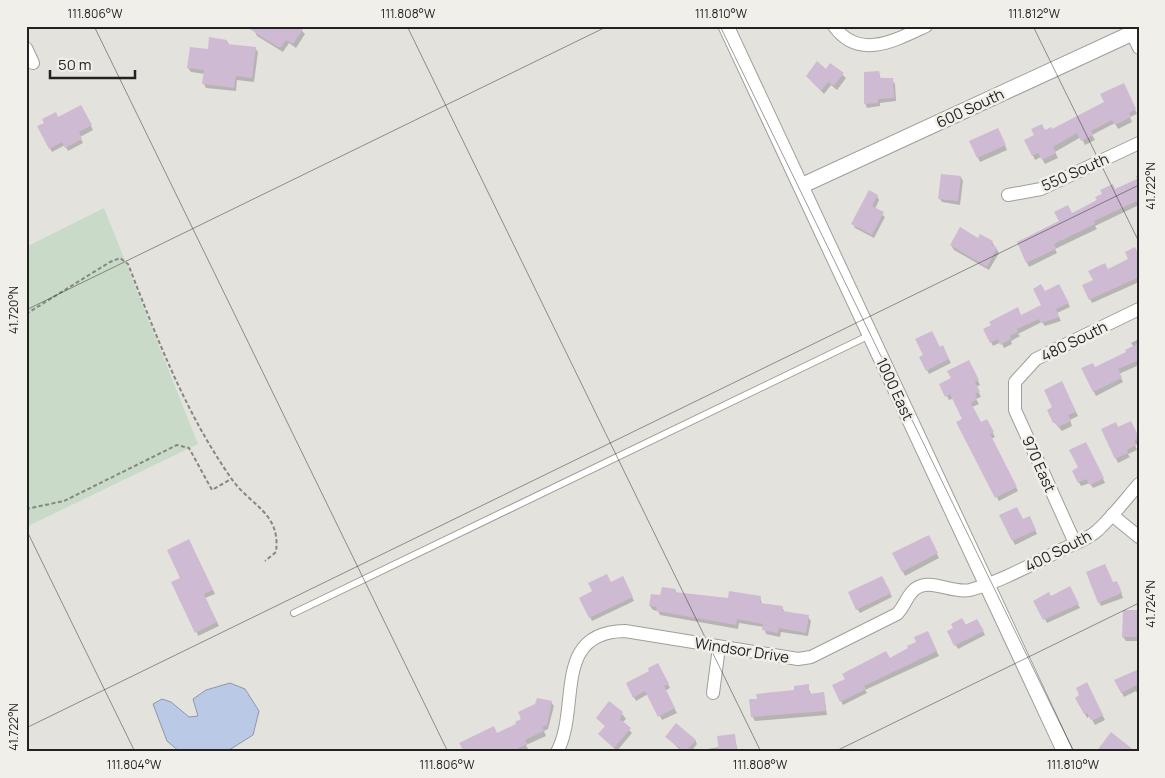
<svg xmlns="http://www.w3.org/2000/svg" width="1165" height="778" viewBox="0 0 1165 778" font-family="Manrope,sans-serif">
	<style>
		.green { fill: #c9dac8 }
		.water { fill: #bac9e5; stroke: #8c97aa }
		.shadow { fill: #0003 }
		.building { fill: #cfbad4 }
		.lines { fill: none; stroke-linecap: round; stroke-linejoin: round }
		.service-casing { stroke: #a09e9a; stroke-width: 8 }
		.minor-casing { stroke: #a09e9a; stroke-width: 14 }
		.tertiary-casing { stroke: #a09e9a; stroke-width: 17 }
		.path { stroke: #878683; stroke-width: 2; stroke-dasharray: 4 2.5; stroke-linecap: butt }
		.service { stroke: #fff; stroke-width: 6 }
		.minor { stroke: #fff; stroke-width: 12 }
		.tertiary { stroke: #fff; stroke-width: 15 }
		.ticks { fill: none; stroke: #222220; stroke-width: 1; stroke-opacity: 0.45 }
		.labels { text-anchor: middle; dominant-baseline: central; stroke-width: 5; stroke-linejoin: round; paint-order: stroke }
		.street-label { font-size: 15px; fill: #222220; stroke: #f1efea }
		.neatline { fill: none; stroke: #222220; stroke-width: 2 }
		.ticks-label { font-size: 12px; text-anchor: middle; fill: #222220 }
	</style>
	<rect width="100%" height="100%" fill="#e4e2dd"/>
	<path class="green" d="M104,208L198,444L26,527V247Z"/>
	<path class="water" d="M230,683L245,689L259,711L253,735L226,752H180L167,741L153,704L162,699L171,702L189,717L198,716L193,699L206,690Z"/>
	<g class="shadow">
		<path d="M258,26H302L300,29L305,34L296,48L289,43L283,52L257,36L255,32Z"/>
		<path d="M227,41L229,45L255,48L258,52L254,82L237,80L236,91L206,88L204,84L205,74L191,72L188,68L209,50Z"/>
		<path d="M831,65L846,78L837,90L831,85L824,94L807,76L827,70Z"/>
		<path d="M879,72L881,80H892L895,84L896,101L880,103V106L867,108L865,103Z"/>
		<path d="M1125,88L1137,114L1130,117L1132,122L1118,129L1115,123L1092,135L1095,140L1085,145L1081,137L1055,152L1058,158L1045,164L1041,157L1035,160L1026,141L1044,131L1052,130L1105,102Z"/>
		<path d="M81,107L93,130L80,137L83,143L68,151L65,145L52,152L39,127Z"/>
		<path d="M1000,133L1007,150L980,162L970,141Z"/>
		<path d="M1139,175V205L1095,226L1097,229L1055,249L1057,253L1029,267L1018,243L1138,180L1136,176Z"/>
		<path d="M961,177L963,181L960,205L942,202L939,198Z"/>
		<path d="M877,196L879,200L875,209L885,217L874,238L855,228L853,224Z"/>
		<path d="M979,239L992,242L999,253L989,270L954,250L951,245Z"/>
		<path d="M1139,254V282L1092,303L1084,286Z"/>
		<path d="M1061,290L1070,307L1057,313L1061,321L1045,326L1042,322L1018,334L1020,336L1011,341L1012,344L1004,348L1001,342L993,346L991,342L1021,317L1042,306L1044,293Z"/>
		<path d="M1139,339V365L1119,374L1123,382L1096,396L1083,369H1094L1128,353L1134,347L1131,343Z"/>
		<path d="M942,347L951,363L929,374L921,358Z"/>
		<path d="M971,366L980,385L976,387L981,397L976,399L979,404L972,407L980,424L986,421L995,437L991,439L1018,491L999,501L957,422L964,419L954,398L949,400L941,385Z"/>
		<path d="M1064,387L1078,416L1070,420L1072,426L1062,431L1054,422V408Z"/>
		<path d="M1133,427L1139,439V444L1135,445L1137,450L1128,454L1130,457L1118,463L1103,430Z"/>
		<path d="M1088,447L1105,483L1093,488L1090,483L1081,486L1073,471L1080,468Z"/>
		<path d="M1001,516L1031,521L1037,534L1015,545Z"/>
		<path d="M928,536L939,558L905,576L894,553Z"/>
		<path d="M191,545L215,594L205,598L219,626L198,636L182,578Z"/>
		<path d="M882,577L892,597L860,613L857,609Z"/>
		<path d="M625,581L634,601L592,621L590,617L611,583Z"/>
		<path d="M1113,584L1119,586L1123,598L1101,606L1099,602Z"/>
		<path d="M1069,588L1080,608L1047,623L1035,601L1051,597Z"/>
		<path d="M675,590L677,593L729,600L760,597L762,604L782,608L785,612L808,617L811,621L808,636L781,632L780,637L766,634L764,627L739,623L738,629L660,615L658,611L653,610L650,606Z"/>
		<path d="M1139,613V641H1126L1123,637Z"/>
		<path d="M977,620L985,635L958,649L948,632Z"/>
		<path d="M930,638L939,656L865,690L867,693L843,705L841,701L847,680Z"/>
		<path d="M658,665L670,688L665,691L677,713L662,720L648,694L636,701L627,684L651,672Z"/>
		<path d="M1139,670V697L1136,691L1124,697L1116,681Z"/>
		<path d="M1086,684L1105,720L1095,725L1090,716L1087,718L1077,698Z"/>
		<path d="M808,686L811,695L824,694L827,715L755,721L752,716Z"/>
		<path d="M551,702L554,706L548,729L544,731L546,736L526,745L528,749L521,752H465L518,725Z"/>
		<path d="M609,703L623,715L626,719L622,723L632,733L617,751L600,735L606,727L597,718Z"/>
		<path d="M734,735L738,752H708L707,749L720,747Z"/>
		<path d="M667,737L695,740L697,744L691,752H682Z"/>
	</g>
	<g class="building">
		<path d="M245,26H299L303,29L293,44L286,40L281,47H278Z"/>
		<path d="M209,37L227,40V44L256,47L252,78L236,76L234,88L202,84L204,70L187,68L190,47L208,49Z"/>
		<path d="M817,61L826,69L830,63L844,73L834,86L828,82L821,91L806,76Z"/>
		<path d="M879,71L880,78H893L894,98L878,99V103L864,104V72Z"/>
		<path d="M1124,83L1136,109L1129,113L1131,117L1115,125L1112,120L1091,131L1093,135L1081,141L1077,133L1053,147L1056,153L1042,160L1038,153L1032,156L1024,140L1034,135L1031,129L1042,124L1045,130L1051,127L1052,129L1104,102L1100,94Z"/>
		<path d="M81,105L92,125L79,132L82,139L65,148L62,142L49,149L37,126L44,123L42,119L56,112L58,117Z"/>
		<path d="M998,128L1006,145L977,158L969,141Z"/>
		<path d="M941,174L961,176L958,201L938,199Z"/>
		<path d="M1139,178V200L1094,221L1095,224L1054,244L1056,249L1026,263L1017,242L1059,221L1054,212L1068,205L1072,213L1097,200L1095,197L1102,194L1100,190L1113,184L1115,189Z"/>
		<path d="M869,190L878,195L872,206L884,212L872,235L851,224Z"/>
		<path d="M960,227L978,238L980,234L993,241L991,244L997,248L987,267L950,245Z"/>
		<path d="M1135,247L1139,256V277L1089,300L1082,285L1093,280L1088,271L1105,263L1108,269L1128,259L1125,252Z"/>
		<path d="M1041,284L1045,291L1059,284L1069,303L1056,309L1059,317L1041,323L1039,319L1017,329L1018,332L1010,336L1011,339L1000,345L998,339L990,343L983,329L991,325L989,322L1018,307L1021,315L1041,305L1033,289Z"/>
		<path d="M932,331L940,347L943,345L949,359L926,371L919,357L923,355L915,339Z"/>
		<path d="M1139,343V360L1118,369L1122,378L1093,392L1081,368L1093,363L1095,367L1126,352L1125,350Z"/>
		<path d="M969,360L979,380L975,382L980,392L975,394L977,399L971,403L981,422L987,419L994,432L990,434L1017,487L995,498L956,422L962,419L950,394L945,397L939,384L951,378L947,371Z"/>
		<path d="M1062,381L1076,412L1068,415L1071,421L1058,427L1055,422L1053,423L1047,410L1052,407L1044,390Z"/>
		<path d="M1131,421L1139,437L1134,441L1136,445L1127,450L1128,453L1115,459L1101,429L1116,422L1118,427Z"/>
		<path d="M1086,442L1104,478L1090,485L1086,479L1078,483L1072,471L1078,467L1069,450Z"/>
		<path d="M1017,507L1023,519L1030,516L1036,530L1012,541L999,515Z"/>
		<path d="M929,535L938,553L902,572L892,553Z"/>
		<path d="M189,539L213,590L204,594L217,622L195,633L171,582L180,578L167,550Z"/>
		<path d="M1105,564L1113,582L1117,581L1122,593L1098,603L1086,572Z"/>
		<path d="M607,574L611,582L623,576L633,597L589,618L579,598L592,591L588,583Z"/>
		<path d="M882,576L891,593L856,610L848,592Z"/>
		<path d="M1070,586L1079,604L1043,620L1033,601L1049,592L1051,596Z"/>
		<path d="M662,587L676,589L675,592L728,598L729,591L761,596L760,603L783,606L782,611L809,615L806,633L779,628L778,633L762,630L763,624L737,619L736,625L656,611L657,607L649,606L651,594L660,595Z"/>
		<path d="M1123,610H1139V637H1122Z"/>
		<path d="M962,618L966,625L977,619L984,631L954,646L947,631L953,628L951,624Z"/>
		<path d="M928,631L937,651L864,686L866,689L840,702L832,685L845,679L842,674L886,651L890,658L908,648L907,646L916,642L914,637Z"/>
		<path d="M658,663L669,684L664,686L675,708L658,717L645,691L633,698L626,683L649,671L648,668Z"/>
		<path d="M1139,669V684L1121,693L1114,680Z"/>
		<path d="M1087,682L1103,715L1094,720H1091L1087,713L1084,714L1075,698L1079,695L1076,688Z"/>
		<path d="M809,684V694L824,692L826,711L751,717L749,699H757L756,694L794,690V686Z"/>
		<path d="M537,698L552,701L547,725L542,727L544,731L525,740L527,744L510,752H464L459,743L494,726L497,733L516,724L515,722L521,719L518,712L535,704Z"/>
		<path d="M609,701L623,712L620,719L631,728L614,748L598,734L605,726L596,718Z"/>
		<path d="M676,723L696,740L685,752L665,737Z"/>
		<path d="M1111,732L1136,752H1096Z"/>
		<path d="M735,734L737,752H719L717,736Z"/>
	</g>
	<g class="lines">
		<defs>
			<path id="service" d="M294,613L870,335"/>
			<g id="minor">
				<path d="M834,26C859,61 896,40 926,26"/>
				<path d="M1132,33L1139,48"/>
				<path d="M26,48L33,63"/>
				<path d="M1008,195L1041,189L1139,143"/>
				<path d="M1112,515L1139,537"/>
				<path d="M1075,543L1015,410V382L1036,359L1139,309"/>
				<path d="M713,693L719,647"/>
				<path d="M557,752C581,708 551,632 625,631L798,659L811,657L897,614C905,606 907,595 915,589C930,577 951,594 970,590C1002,581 1032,564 1061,550C1073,544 1089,539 1098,530C1113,516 1126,499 1139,484"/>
			</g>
			<g id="tertiary">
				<path d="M726,26L1065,752"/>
				<path d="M801,186L1139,30"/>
			</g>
		</defs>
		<use href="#service" class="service-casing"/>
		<use href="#minor" class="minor-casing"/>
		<use href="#tertiary" class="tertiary-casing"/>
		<g class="path">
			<path d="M26,314L110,262L120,258L128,264C157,338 185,412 231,478C250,506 281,512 276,552L265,561"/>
			<path d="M26,509L64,501L177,445L189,448L212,490L231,479"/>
		</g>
		<use href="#service" class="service"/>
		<use href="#minor" class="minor"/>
		<use href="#tertiary" class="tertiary"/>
	</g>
	<path class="ticks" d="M94,26L448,752M407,26L761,752M720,26L1074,752M1033,26L1139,242M26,310L608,26M26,529L135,752M26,728L1139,185M834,752L1139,603"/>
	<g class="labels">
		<g class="street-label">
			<text transform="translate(970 108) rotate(-25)">600 South</text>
			<text transform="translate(1075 172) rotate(-24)">550 South</text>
			<text transform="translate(1074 341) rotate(-26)">480 South</text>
			<text transform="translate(895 389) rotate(65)">1000 East</text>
			<text transform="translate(1039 464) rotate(66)">970 East</text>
			<text transform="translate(1058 551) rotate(-27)">400 South</text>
			<text transform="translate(742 650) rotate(9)">Windsor Drive</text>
		</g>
	</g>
	<rect width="1165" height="778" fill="none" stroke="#f1efea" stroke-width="55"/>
	<path d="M50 70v8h85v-8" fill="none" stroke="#222220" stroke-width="2.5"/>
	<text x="58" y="70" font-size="15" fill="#222220" stroke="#f1efea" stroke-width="4" paint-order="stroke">50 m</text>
	<rect x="28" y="28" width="1110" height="722" class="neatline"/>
	<g class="ticks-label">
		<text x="95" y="18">111.806°W</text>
		<text x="408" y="18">111.808°W</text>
		<text x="721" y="18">111.810°W</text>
		<text x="1034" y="18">111.812°W</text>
		<text transform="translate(1151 186) rotate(-90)" y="4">41.722°N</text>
		<text transform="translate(14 310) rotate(-90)" y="4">41.720°N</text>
		<text transform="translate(1151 604) rotate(-90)" y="4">41.724°N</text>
		<text transform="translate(14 727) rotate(-90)" y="4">41.722°N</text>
		<text x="134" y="769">111.804°W</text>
		<text x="447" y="769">111.806°W</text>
		<text x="760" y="769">111.808°W</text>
		<text x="1073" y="769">111.810°W</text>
	</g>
</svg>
